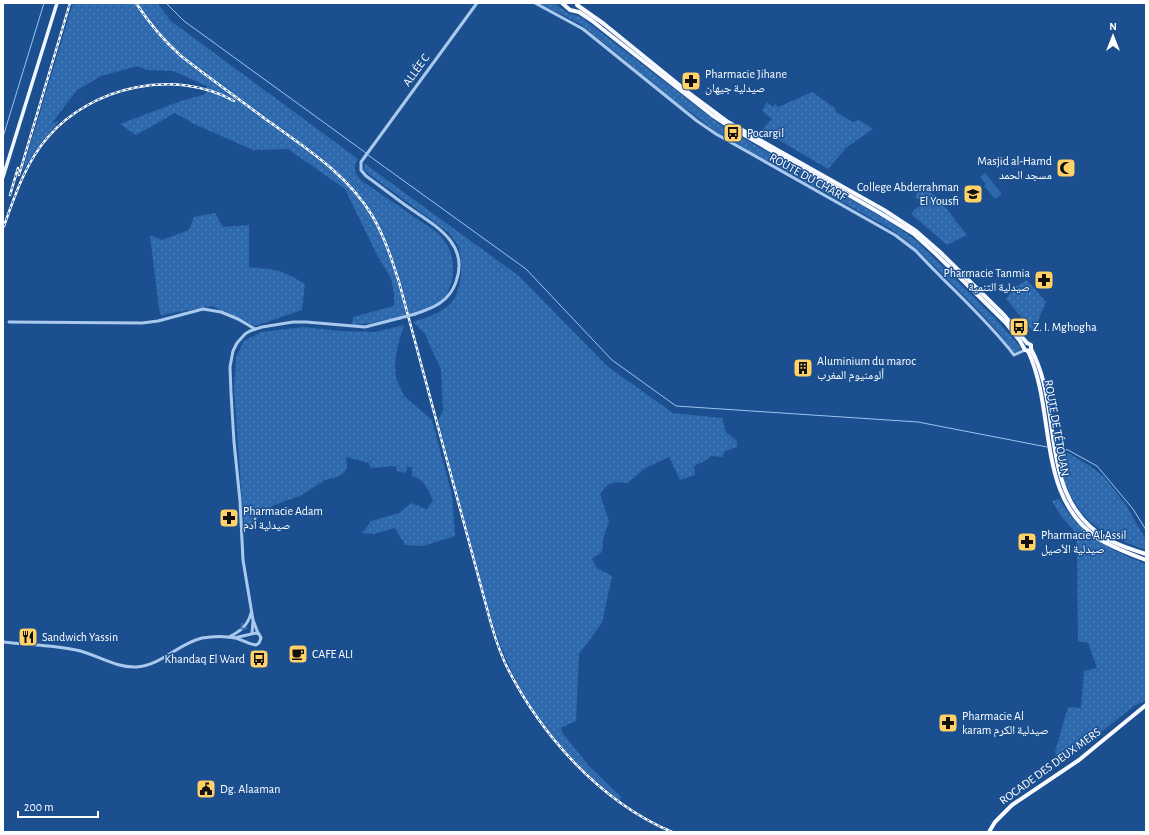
<svg xmlns="http://www.w3.org/2000/svg" width="1149" height="835" viewBox="0 0 1149 835" font-family="'Alegreya Sans','Noto Naskh Arabic',sans-serif">
	<style>
		.grass { fill: url(#grass-dots) }
		.park { fill: #2e69ad }
		.lines { fill: none; stroke-linecap: round; stroke-linejoin: round }
		.stream { stroke: #9cc4f0; stroke-width: 1 }
		.tertiary { stroke: #a9c9ee; stroke-width: 3 }
		.primary { stroke: #f0f6ff; stroke-width: 3.5 }
		.trunk { stroke: #f8faff; stroke-width: 4 }
		.rail-casing { stroke: #fff; stroke-width: 2.5 }
		.rail { stroke: #1b4f8f; stroke-width: 1; stroke-dasharray: 3; stroke-linecap: butt }
		.tertiary-bridge { stroke: #a9c9ee; stroke-width: 3 }
		.oneway { stroke: #4674ac }
		.labels { text-anchor: middle; dominant-baseline: central; stroke-width: 3; stroke-linejoin: round; paint-order: stroke }
		.street-label { font-size: 12px; fill: #fff; stroke: #1b4f8f }
		.poi-label { font-size: 12px; fill: #fff; stroke: #1b4f8f; text-anchor: start }
	</style>
	<defs>
		<pattern id="grass-dots" width="8" height="8" patternUnits="userSpaceOnUse"><rect width="8" height="8" fill="#2e69ad"/><path d="M2 2h.1M6 6h.1" fill="none" stroke="#4d80b9" stroke-width="1.8" stroke-linecap="round"/></pattern>
	</defs>
	<rect width="100%" height="100%" fill="#1b4f8f"/>
	<g class="grass">
		<path d="M73,3H157L171,21L358,159C352,168 355,174 362,181L438,233C447,243 453,253 453,266C454,277 451,290 443,298C430,313 373,324 352,325L353,317L394,306V294L391,278L377,255L345,189L288,149L253,150L194,124L175,113L136,135L120,124L181,101L206,94L207,86L173,71L146,70L138,66L101,76L77,90L52,123L59,121L37,148L22,172Z"/>
		<path d="M538,3H554L568,13L581,17L722,126L889,221L917,241L996,319L1021,348L1017,352H1014C996,328 975,307 954,286C933,265 915,246 891,229L722,136L670,97L583,26L571,19Z"/>
		<path d="M812,92L835,108L836,112L853,122L859,120L873,129L847,147L828,169L762,130L772,119L762,111L767,102L772,107L775,104L778,107Z"/>
		<path d="M365,164L519,276L607,366L673,413L722,418L726,432L737,441V447L725,451L722,457L711,456L706,460L694,466L695,475L680,480L669,457L645,468L628,483C613,481 608,482 600,494L609,521L603,539L602,552L592,559L597,568L612,576L602,623L579,654L576,721L561,728L562,732L588,765L621,797L620,801C589,775 557,748 535,714C515,684 502,651 490,617L438,420L443,410L441,370L425,334L413,322C425,318 438,314 449,305C462,294 464,262 458,246C456,242 452,237 449,233L369,174L364,169Z"/>
		<path d="M921,187L937,197L967,235L947,245L911,214L916,208L927,203L915,197Z"/>
		<path d="M215,213L223,227L249,225V267C275,269 283,270 305,284L302,310L255,326L212,306L161,315L159,309L150,235L162,240L189,230L194,217Z"/>
		<path d="M1027,280L1046,302L1035,328L1032,330L1006,299L1015,287Z"/>
		<path d="M404,325L398,344L395,363L396,378L404,396L432,420L452,495L455,536L423,546L405,545L395,528L374,534L362,533L371,521L399,513L411,503L427,509L433,500C428,490 423,478 412,476V467H407L406,473L397,471L396,466L371,468L369,463L346,457L347,468L344,473L337,477L325,480L300,496L274,505L244,529L234,389L236,357L244,341L261,332L303,327L341,331L375,332Z"/>
		<path d="M1061,451L1068,453L1090,466L1104,477L1126,505L1146,540V550L1140,548C1128,543 1115,538 1103,531C1076,515 1061,483 1058,452Z"/>
		<path d="M1059,499C1065,507 1070,516 1077,523C1097,544 1121,554 1146,564V700L1134,706L1058,766L1055,752L1068,707L1081,708L1084,671L1097,668L1088,643L1078,641L1077,540L1080,537L1061,516L1052,501Z"/>
	</g>
	<path class="park" d="M985,173L1002,194L995,199L984,186L986,184L980,177Z"/>
	<g class="lines">
		<g class="stream">
			<path d="M166,3L184,21L366,153"/>
			<path d="M3,137L44,3"/>
			<path d="M368,155L526,269L612,360L676,406L918,422L1047,447"/>
			<path d="M1056,448L1068,450L1097,466L1133,509L1146,530"/>
		</g>
		<g class="tertiary">
			<path d="M535,3L583,29L697,121L716,134L895,235L916,251C948,286 985,317 1014,355L1025,350"/>
			<path d="M415,314C433,308 449,302 456,282C470,243 434,225 408,207C394,197 380,186 366,176L361,170V162L477,3"/>
			<path d="M9,322L142,323L158,321L203,309L221,312L238,319L255,329"/>
			<path d="M252,633L253,621"/>
			<path d="M258,633L253,620L243,560L240,501L234,442L231,393L230,367L233,351L237,343L245,334L250,331L262,327L293,322H306L365,327L400,318"/>
			<path d="M229,637C241,631 248,625 251,613"/>
			<path d="M3,642C27,645 52,645 76,650C96,654 115,668 136,667C161,666 179,643 202,638C213,636 226,636 236,638C242,640 249,644 256,645L259,643L261,638L259,634L256,633L234,638"/>
		</g>
		<path class="primary" d="M3,177L57,3"/>
		<g class="trunk">
			<path d="M562,3L570,10L579,12L591,20L712,115L727,125L880,213L914,234L937,255L1006,323L1020,341L1025,350L1029,351L1031,349"/>
			<path d="M577,5L604,24L689,93L728,122L884,210L916,231L940,252L1004,315L1027,343"/>
			<path d="M1027,343L1031,345V349C1037,360 1041,372 1044,384C1058,441 1049,507 1109,540C1121,546 1133,550 1146,554"/>
			<path d="M1028,351C1057,413 1035,497 1099,539C1114,548 1130,554 1146,560"/>
			<path d="M989,832L995,822L1012,805L1079,760L1146,705"/>
		</g>
		<defs>
			<g id="rail">
				<path d="M136,3C149,23 163,40 181,56C208,77 236,97 264,118C303,146 348,174 373,217C385,238 392,260 399,282L486,605C491,625 497,645 505,663C539,733 599,801 672,832"/>
				<path d="M19,175L70,3"/>
				<path d="M10,195L18,168"/>
				<path d="M4,226C15,195 26,162 48,137C92,86 175,68 234,101"/>
			</g>
		</defs>
		<use href="#rail" class="rail-casing"/>
		<use href="#rail" class="rail"/>
		<path class="tertiary-bridge" d="M400,318L415,314"/>
	</g>
	<defs><path id="oneway-chevron" d="M-2-3.5L2.5 0L-2 3.5" fill="none" stroke-width="1.6" stroke-linecap="round" stroke-linejoin="round"/></defs>
	<use class="oneway" href="#oneway-chevron" transform="translate(243 627) rotate(137)"/>
	<defs>
		<symbol id="pharmacy-square" viewBox="-11 -11 22 22"><rect x="-9" y="-9" width="18" height="18" rx="4" fill="#ffd166" stroke="#1b4f8f"/><path d="M-2-6h4v4h4v4h-4v4h-4v-4h-4v-4h4Z" fill="#111"/></symbol>
		<symbol id="bus-square" viewBox="-11 -11 22 22"><rect x="-9" y="-9" width="18" height="18" rx="4" fill="#ffd166" stroke="#1b4f8f"/><path d="M-5-6H5V4H4V6H2V4H-2V6H-4V4H-5ZM-3.5-4V0h7V-4ZM-3.5 1.2v1.5H-2V1.2ZM2 1.2v1.5H3.5V1.2Z" fill="#111"/></symbol>
		<symbol id="mosque-square" viewBox="-11 -11 22 22"><rect x="-9" y="-9" width="18" height="18" rx="4" fill="#ffd166" stroke="#1b4f8f"/><path d="M3.5-4.9A6 6 0 1 0 3.5 4.9A5 5 0 1 1 3.5-4.9Z" fill="#111"/></symbol>
		<symbol id="school-square" viewBox="-11 -11 22 22"><rect x="-9" y="-9" width="18" height="18" rx="4" fill="#ffd166" stroke="#1b4f8f"/><path d="M0-5L7-2L0 1L-7-2ZM-4 1L0 2.5L4 1V4Q0 6-4 4Z" fill="#111"/></symbol>
		<symbol id="building-square" viewBox="-11 -11 22 22"><rect x="-9" y="-9" width="18" height="18" rx="4" fill="#ffd166" stroke="#1b4f8f"/><path d="M-4-6H4V6H1V3H-1V6H-4ZM-2.5-4.3h1.7v1.8h-1.7ZM.8-4.3h1.7v1.8H.8ZM-2.5-1h1.7V.8h-1.7ZM.8-1h1.7V.8H.8Z" fill="#111"/></symbol>
		<symbol id="restaurant-square" viewBox="-11 -11 22 22"><rect x="-9" y="-9" width="18" height="18" rx="4" fill="#ffd166" stroke="#1b4f8f"/><path d="M-5-6h1v4h1v-4h1v4h1v-4h1v5L-1.5 .5V6h-2V.5L-5-1ZM5-6V6H3V1.5H1.5Q1.5-4 5-6Z" fill="#111"/></symbol>
		<symbol id="cafe-square" viewBox="-11 -11 22 22"><rect x="-9" y="-9" width="18" height="18" rx="4" fill="#ffd166" stroke="#1b4f8f"/><path d="M-5.5-4.5H6V0H3Q3 3.5 0 3.5H-2.5Q-5.5 3.5-5.5 0ZM3-3.2v2h1.7v-2ZM-6 4.5H4V6H-6Z" fill="#111"/></symbol>
		<symbol id="civic-square" viewBox="-11 -11 22 22"><rect x="-9" y="-9" width="18" height="18" rx="4" fill="#ffd166" stroke="#1b4f8f"/><path d="M-.6-6.5H3V-4.5H.6V-3L4-1V1h2V6H-6V1h2V-1L-.6-3ZM-1.2 2.5V6h2.4V2.5Z" fill="#111"/></symbol>
	</defs>
	<g fill-rule="evenodd">
		<use href="#pharmacy-square" x="680" y="70" width="22" height="22"/>
		<use href="#bus-square" x="722" y="122" width="22" height="22"/>
		<use href="#mosque-square" x="1055" y="157" width="22" height="22"/>
		<use href="#school-square" x="962" y="183" width="22" height="22"/>
		<use href="#pharmacy-square" x="1033" y="269" width="22" height="22"/>
		<use href="#bus-square" x="1008" y="316" width="22" height="22"/>
		<use href="#building-square" x="792" y="357" width="22" height="22"/>
		<use href="#pharmacy-square" x="218" y="507" width="22" height="22"/>
		<use href="#pharmacy-square" x="1016" y="531" width="22" height="22"/>
		<use href="#restaurant-square" x="17" y="626" width="22" height="22"/>
		<use href="#cafe-square" x="287" y="643" width="22" height="22"/>
		<use href="#bus-square" x="248" y="648" width="22" height="22"/>
		<use href="#pharmacy-square" x="937" y="712" width="22" height="22"/>
		<use href="#civic-square" x="195" y="778" width="22" height="22"/>
	</g>
	<g class="labels">
		<g class="street-label">
			<text transform="translate(416 70) rotate(-54)">ALLÉE C</text>
			<text transform="translate(808 177) rotate(29)">ROUTE DU CHARF</text>
			<text transform="translate(1057 428) rotate(80)">ROUTE DE TÉTOUAN</text>
			<text transform="translate(1050 766) rotate(-36)">ROCADE DES DEUX MERS</text>
		</g>
		<g class="poi-label">
			<text x="705" y="74">Pharmacie Jihane<tspan x="705" dy="14">صيدلية جيهان</tspan></text>
			<text x="747" y="133">Pocargil</text>
			<text x="1052" y="161" text-anchor="end">Masjid al-Hamd<tspan x="1052" dy="14">مسجد الحمد</tspan></text>
			<text x="959" y="187" text-anchor="end">College Abderrahman<tspan x="959" dy="14">El Yousfi</tspan></text>
			<text x="1030" y="273" text-anchor="end">Pharmacie Tanmia<tspan x="1030" dy="14">صيدلية التنمية</tspan></text>
			<text x="1033" y="327">Z. I. Mghogha</text>
			<text x="817" y="361">Aluminium du maroc<tspan x="817" dy="14">ألومنيوم المغرب</tspan></text>
			<text x="243" y="511">Pharmacie Adam<tspan x="243" dy="14">صيدلية اًدم</tspan></text>
			<text x="1041" y="535">Pharmacie Al Assil<tspan x="1041" dy="14">صيدلية الأصيل</tspan></text>
			<text x="42" y="637">Sandwich Yassin</text>
			<text x="312" y="654">CAFE ALI</text>
			<text x="245" y="659" text-anchor="end">Khandaq El Ward</text>
			<text x="962" y="716">Pharmacie Al<tspan x="962" dy="14">karam صيدلية الكرم</tspan></text>
			<text x="220" y="789">Dg. Alaaman</text>
		</g>
	</g>
	<rect width="1149" height="835" fill="none" stroke="#ffffff" stroke-width="8"/>
	<g transform="translate(1113 36)" stroke="#1b4f8f" stroke-width="3" paint-order="stroke">
	<path d="M0-3L7 15L0 10L-7 15Z" fill="#ffffff"/>
	<text y="-6" font-size="11" font-weight="bold" text-anchor="middle" fill="#ffffff">N</text>
	</g>
	<path d="M18 811v6h80v-6" fill="none" stroke="#ffffff" stroke-width="2"/>
	<text x="24" y="811" font-size="12" fill="#ffffff" stroke="#1b4f8f" stroke-width="3" paint-order="stroke">200 m</text>
</svg>
